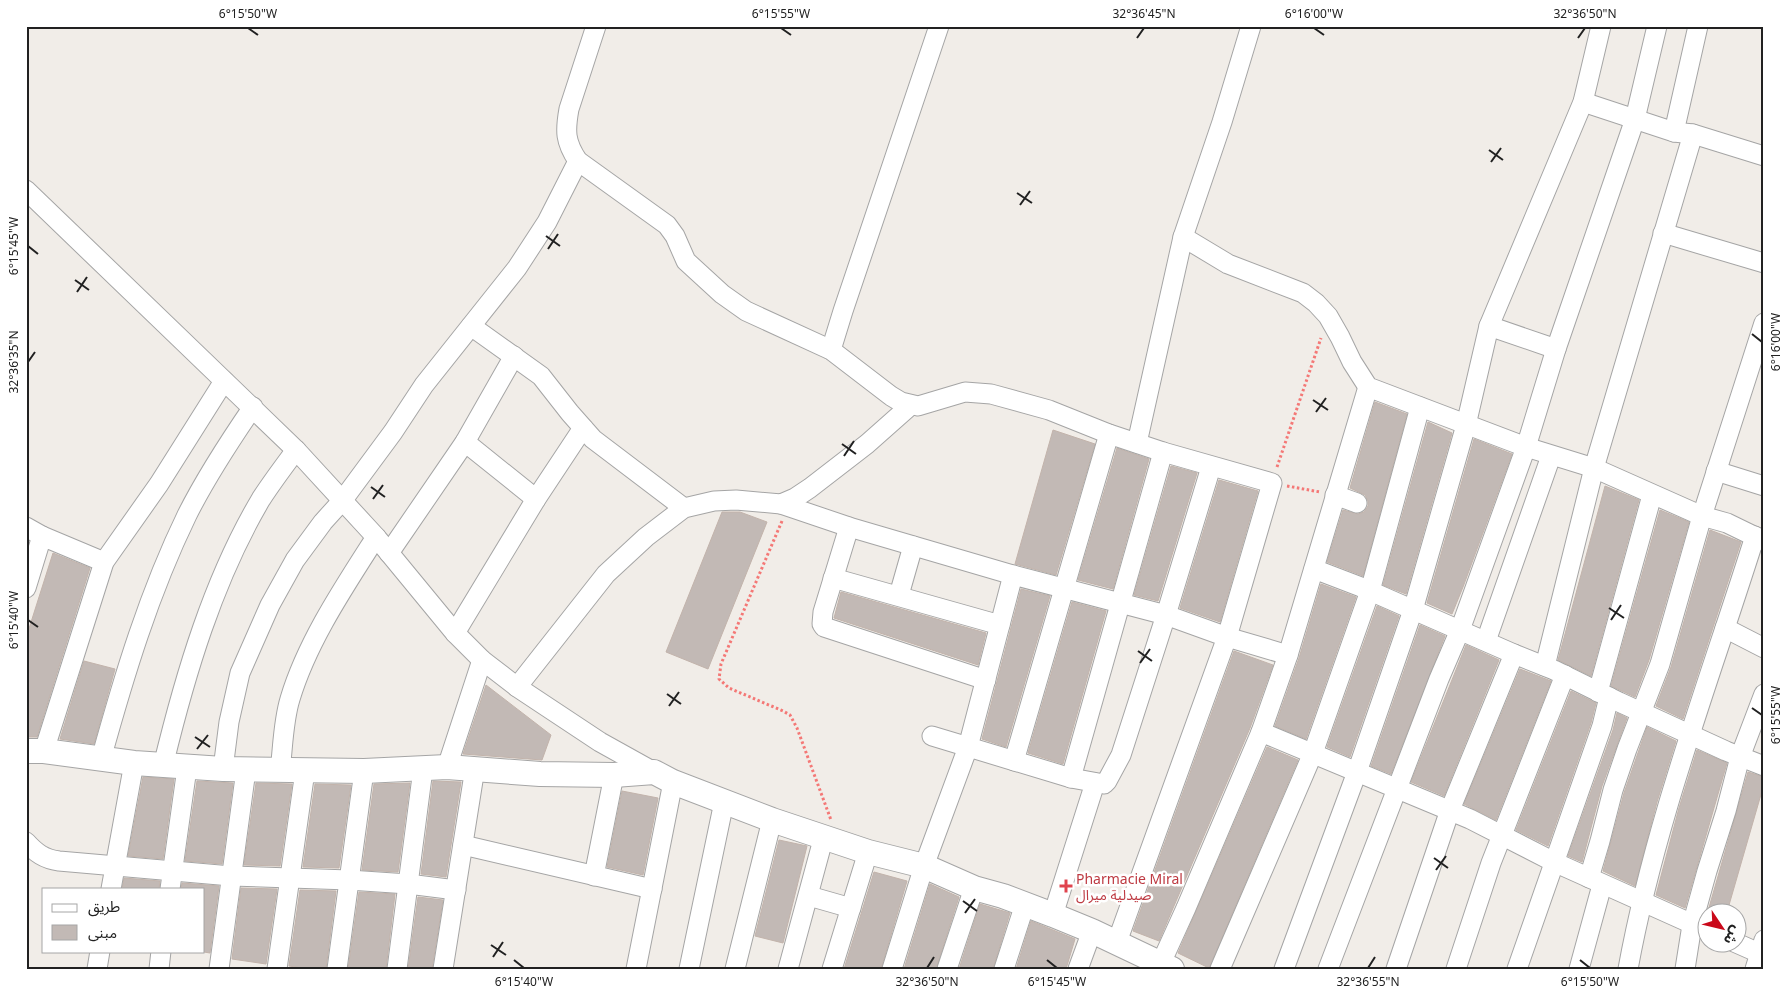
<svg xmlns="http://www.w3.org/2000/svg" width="1790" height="995" viewBox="0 0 1790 995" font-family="'Noto Sans','Noto Sans Arabic',sans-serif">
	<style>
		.building { fill: #c2b9b5; stroke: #c2b3ab }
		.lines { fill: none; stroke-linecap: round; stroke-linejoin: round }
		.minor-casing { stroke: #a5a5a5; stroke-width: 21 }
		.tertiary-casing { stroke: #a5a5a5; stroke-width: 26 }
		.path { stroke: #f47876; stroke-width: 3; stroke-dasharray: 2.5 2.5; stroke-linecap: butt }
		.minor { stroke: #fff; stroke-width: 19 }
		.tertiary { stroke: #fff; stroke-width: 24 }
		.ticks { fill: none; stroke: #212121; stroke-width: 2 }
		.health-dot { fill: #e0444e; stroke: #fff; stroke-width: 2 }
		.labels { text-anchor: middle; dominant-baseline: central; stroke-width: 5; stroke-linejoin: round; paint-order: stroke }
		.health-label { font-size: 14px; fill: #be3a42; stroke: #fff; text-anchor: start }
		.neatline { fill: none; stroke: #212121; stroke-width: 2 }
		.ticks-label { font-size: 12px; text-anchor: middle; fill: #212121 }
	</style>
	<rect width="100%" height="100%" fill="#f1ede8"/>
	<g class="building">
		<path d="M1375,402L1407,414L1363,576L1327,562L1343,510L1358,514L1364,512L1368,506V501L1365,495L1350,488Z"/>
		<path d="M1428,422L1452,433L1406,594L1383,585Z"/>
		<path d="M1053,430L1095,444L1056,575L1015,564Z"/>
		<path d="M1474,439L1512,454L1463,587L1452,614L1427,603Z"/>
		<path d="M1117,448L1149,459L1113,589L1078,580Z"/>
		<path d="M1171,466L1197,473L1158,601L1134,595Z"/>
		<path d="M1219,480L1258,491L1220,622L1180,608Z"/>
		<path d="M1605,486L1639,500L1591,676L1558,660Z"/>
		<path d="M1660,510L1689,522L1649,660L1635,697L1611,686Z"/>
		<path d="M722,512H740L767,522L708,669L666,652Z"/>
		<path d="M1710,530L1741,542L1683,719L1656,706L1671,667Z"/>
		<path d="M53,553L90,568L37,737H26V638Z"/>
		<path d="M1321,584L1356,597L1306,739L1275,726L1299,658Z"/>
		<path d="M1021,589L1050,596L1006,747L982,739Z"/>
		<path d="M841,592L986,633L978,665L834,618Z"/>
		<path d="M1072,602L1106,611L1063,764L1028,753Z"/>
		<path d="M1377,606L1399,616L1350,757L1327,747Z"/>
		<path d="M1420,625L1445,636L1391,774L1371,766Z"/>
		<path d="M1466,645L1499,660L1444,796L1411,782Z"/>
		<path d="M1234,651L1273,665L1250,728L1159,941L1133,931Z"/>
		<path d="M84,661L115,669L94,744L60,739Z"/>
		<path d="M1520,669L1551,681L1496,820L1464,804Z"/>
		<path d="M486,685L551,735L542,760L463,754Z"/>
		<path d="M1571,691L1596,703L1591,723L1548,846L1516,830Z"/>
		<path d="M1617,713L1627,718L1602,786L1582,862L1568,856L1613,730Z"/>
		<path d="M1647,727L1676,741L1657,802L1635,886L1603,871L1624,793Z"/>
		<path d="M1267,747L1298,760L1209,968L1178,953Z"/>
		<path d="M1697,750L1727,763L1685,908L1656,895L1679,808Z"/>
		<path d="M1748,772L1764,777V784L1727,912H1708V918H1706Z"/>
		<path d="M143,777L174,779L163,859L128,856Z"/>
		<path d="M197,781L233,783L222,864L185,861Z"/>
		<path d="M433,781L461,782L446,877L421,874Z"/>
		<path d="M256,783L292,784L280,866L244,865Z"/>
		<path d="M410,783L398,872L362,870L374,784Z"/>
		<path d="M315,784L351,785L339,868L303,867Z"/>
		<path d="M622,791L658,798L643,875L607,867Z"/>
		<path d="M779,840L807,846L783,943L755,936Z"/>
		<path d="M874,872L907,881L881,969H844Z"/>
		<path d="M124,878L160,881L159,889H122Z"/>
		<path d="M182,883L219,886L210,953L204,952V889H181Z"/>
		<path d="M930,884L959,897L936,969H904Z"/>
		<path d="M241,888L277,889L266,964L232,959Z"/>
		<path d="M300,890L336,891L326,969H308L289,966Z"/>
		<path d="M359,892L395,894L386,969H348Z"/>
		<path d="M418,897L443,900L432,969H408Z"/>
		<path d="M980,904L1010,913L993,969H959Z"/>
		<path d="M1031,921L1075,939L1066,969H1016Z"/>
	</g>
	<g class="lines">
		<defs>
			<g id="minor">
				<path d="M596,26L569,109C565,131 565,142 578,161L667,225L675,236L686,261L722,294L746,311L831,350L891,396L901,402L918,406L965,392L991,394L1049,410L1109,434L1163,452L1272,483L1227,637L1117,942"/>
				<path d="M1583,102L1674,132L1693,134L1764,156"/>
				<path d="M1674,132L1698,26"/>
				<path d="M26,190L296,450L376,537L455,633L482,660L517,687L600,742L654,772"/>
				<path d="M1663,233L1764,263"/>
				<path d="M1183,237L1228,264L1303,293L1316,303L1328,316L1340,337L1352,362L1368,387L1526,447L1594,468L1702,516L1727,523L1764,541"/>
				<path d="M471,326L541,376L570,413L593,439L684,508"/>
				<path d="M1489,326L1556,349"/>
				<path d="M831,350L843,311L939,26"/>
				<path d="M465,442L536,499"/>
				<path d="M1137,443L1183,237L1222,122L1251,26"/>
				<path d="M1716,471L1764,486"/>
				<path d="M1335,495L1357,503"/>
				<path d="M781,504L849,527L1013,575L1166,615L1227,637L1288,655"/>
				<path d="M26,527L42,536"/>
				<path d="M849,527L823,612L822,624L824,627L986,680"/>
				<path d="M389,553L465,442L514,356"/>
				<path d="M1314,569L1361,587L1514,654L1554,670L1619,702L1726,751L1764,766"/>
				<path d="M833,578L1000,625"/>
				<path d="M26,588L42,536L104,562"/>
				<path d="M899,595L913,546"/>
				<path d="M1725,628L1764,648"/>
				<path d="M455,633L536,499L583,428"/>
				<path d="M1486,641L1551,456"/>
				<path d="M1545,666L1594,468L1693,134"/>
				<path d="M517,687L606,574L646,537L684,508L714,501L736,500L781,504L795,498L810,488L867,444L911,405"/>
				<path d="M1598,692L1652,495"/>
				<path d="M1261,732L1470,819L1554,862L1708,931"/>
				<path d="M932,736L1071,778L1104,784L1107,781L1121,755L1166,615L1211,467"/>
				<path d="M44,751L104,562L159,484L224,381"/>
				<path d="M101,759C124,676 149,593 187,515C206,477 229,442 253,407"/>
				<path d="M1014,761L1109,434"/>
				<path d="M163,766C185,675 213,580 261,499C272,482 284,466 296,450"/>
				<path d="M447,767L482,660"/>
				<path d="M223,769L229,722L240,673L270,605L295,560L323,522L342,501L393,432L424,385L517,268L547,222L578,161"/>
				<path d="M280,771C283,747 283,722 290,699C307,642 344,587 376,537"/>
				<path d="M1071,778L1163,452"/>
				<path d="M26,842C36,853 44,859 59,861L231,876L349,880L408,884L456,890"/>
				<path d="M463,845L652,889"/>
				<path d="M594,876L614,775"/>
				<path d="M1589,878L1600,841L1613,790L1627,749L1660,664L1702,516L1764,323"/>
				<path d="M111,889L134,763"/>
				<path d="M170,889L187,768"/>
				<path d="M809,896L851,908"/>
				<path d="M1053,915L1095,783"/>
				<path d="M1734,942L1759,953"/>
				<path d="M1161,963L1186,908L1261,732L1288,655L1368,387"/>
				<path d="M97,969L100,951"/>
				<path d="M159,969L161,951"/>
				<path d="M219,969L246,770"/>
				<path d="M277,969L305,771"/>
				<path d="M337,969L364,771"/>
				<path d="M397,969L423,769"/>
				<path d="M443,969L475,768"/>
				<path d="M636,969L673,782"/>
				<path d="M689,969L724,802"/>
				<path d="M735,969L772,820"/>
				<path d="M788,969L824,836"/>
				<path d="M832,969L868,852"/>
				<path d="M892,969L924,866L968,747L1013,575"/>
				<path d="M947,969L974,888"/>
				<path d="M1004,969L1025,904"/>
				<path d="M1078,969L1092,931"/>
				<path d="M1220,969L1313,753L1370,591L1420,407"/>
				<path d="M1284,969L1357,772L1413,610L1466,425L1489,326L1583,102L1601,26"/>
				<path d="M1328,969L1439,679L1460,630L1526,447L1556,349L1635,119L1657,26"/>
				<path d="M1396,969L1450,810L1514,654"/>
				<path d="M1456,969L1491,863L1565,675"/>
				<path d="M1517,969L1602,726L1609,697"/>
				<path d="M1579,969L1602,885"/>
				<path d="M1628,969C1655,821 1710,679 1755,536"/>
				<path d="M1685,969L1692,925L1707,871L1726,811L1740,757L1764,694"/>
				<path d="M1755,969L1764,940"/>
			</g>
			<path id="tertiary" d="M26,751H44L134,763L223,769L364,771L447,767L540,774L614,775L654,772L673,782L772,820L868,852L924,866L974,888L1003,896L1053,915L1092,931L1172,969"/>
		</defs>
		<use href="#minor" class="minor-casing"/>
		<use href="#tertiary" class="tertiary-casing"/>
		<g class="path">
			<path d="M1277,467L1321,338"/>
			<path d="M1287,486L1320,492"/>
			<path d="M782,521L721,664L719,679L729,688L783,711L790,715L797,728L831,820"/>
		</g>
		<use href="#minor" class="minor"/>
		<use href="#tertiary" class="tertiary"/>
	</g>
	<path class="ticks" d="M248,28L258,35M781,28L791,35M1314,28L1324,35M1137,38L1144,28M1578,38L1585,28M1489,150L1503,160M1491,162L1501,148M1017,193L1032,203M1020,205L1030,191M546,236L560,246M28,246L38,254M548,249L558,234M75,280L89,290M77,292L87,277M1752,334L1762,342M28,362L35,352M1313,400L1328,410M1316,412L1326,398M842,444L856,454M844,456L854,441M371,487L385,497M373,499L383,485M1609,608L1624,618M28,620L38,627M1611,620L1621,605M1138,651L1152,661M1140,663L1150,649M667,694L681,704M669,706L679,692M1752,708L1762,715M195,737L210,747M197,749L208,735M1434,858L1448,868M1436,870L1446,856M963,901L977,911M965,913L975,899M491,945L506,955M493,957L503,942M514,960L524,968M1047,960L1057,968M1580,960L1590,968M927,968L934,957M1368,968L1375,957"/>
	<path class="health-dot" d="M1063.5 878.5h5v5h5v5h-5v5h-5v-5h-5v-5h5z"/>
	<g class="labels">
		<g class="health-label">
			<text x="1076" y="878">Pharmacie Miral<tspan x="1076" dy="16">صيدلية ميرال</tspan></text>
		</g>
	</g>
	<rect width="1790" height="995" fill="none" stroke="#ffffff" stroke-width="55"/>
	<rect x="42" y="888" width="162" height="65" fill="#ffffff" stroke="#a6a6a6"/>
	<rect x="52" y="904" width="25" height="8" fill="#ffffff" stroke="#a6a6a6"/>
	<text x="88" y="912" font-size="15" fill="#212121">طريق</text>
	<rect x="52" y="925" width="25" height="15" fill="#c2b9b5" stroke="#a6a6a6"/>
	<text x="88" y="938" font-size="15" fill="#212121">مبنى</text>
	<g transform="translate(1722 928) rotate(125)"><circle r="24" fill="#ffffff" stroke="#a6a6a6"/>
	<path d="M0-4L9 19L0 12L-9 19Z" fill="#ca091a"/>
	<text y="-8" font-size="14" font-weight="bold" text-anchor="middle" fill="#212121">ش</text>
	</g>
	<rect x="28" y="28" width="1734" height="940" class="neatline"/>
	<g class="ticks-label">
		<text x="248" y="18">6°15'50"W</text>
		<text x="781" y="18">6°15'55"W</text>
		<text x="1144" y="18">32°36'45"N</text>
		<text x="1314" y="18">6°16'00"W</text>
		<text x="1585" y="18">32°36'50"N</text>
		<text transform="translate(14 246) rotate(-90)" y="4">6°15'45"W</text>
		<text transform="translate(1776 342) rotate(-90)" y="4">6°16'00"W</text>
		<text transform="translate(14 362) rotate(-90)" y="4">32°36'35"N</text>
		<text transform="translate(14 620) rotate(-90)" y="4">6°15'40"W</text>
		<text transform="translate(1776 715) rotate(-90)" y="4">6°15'55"W</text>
		<text x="524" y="986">6°15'40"W</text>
		<text x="927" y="986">32°36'50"N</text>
		<text x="1057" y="986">6°15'45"W</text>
		<text x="1368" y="986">32°36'55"N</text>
		<text x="1590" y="986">6°15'50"W</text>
	</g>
</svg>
